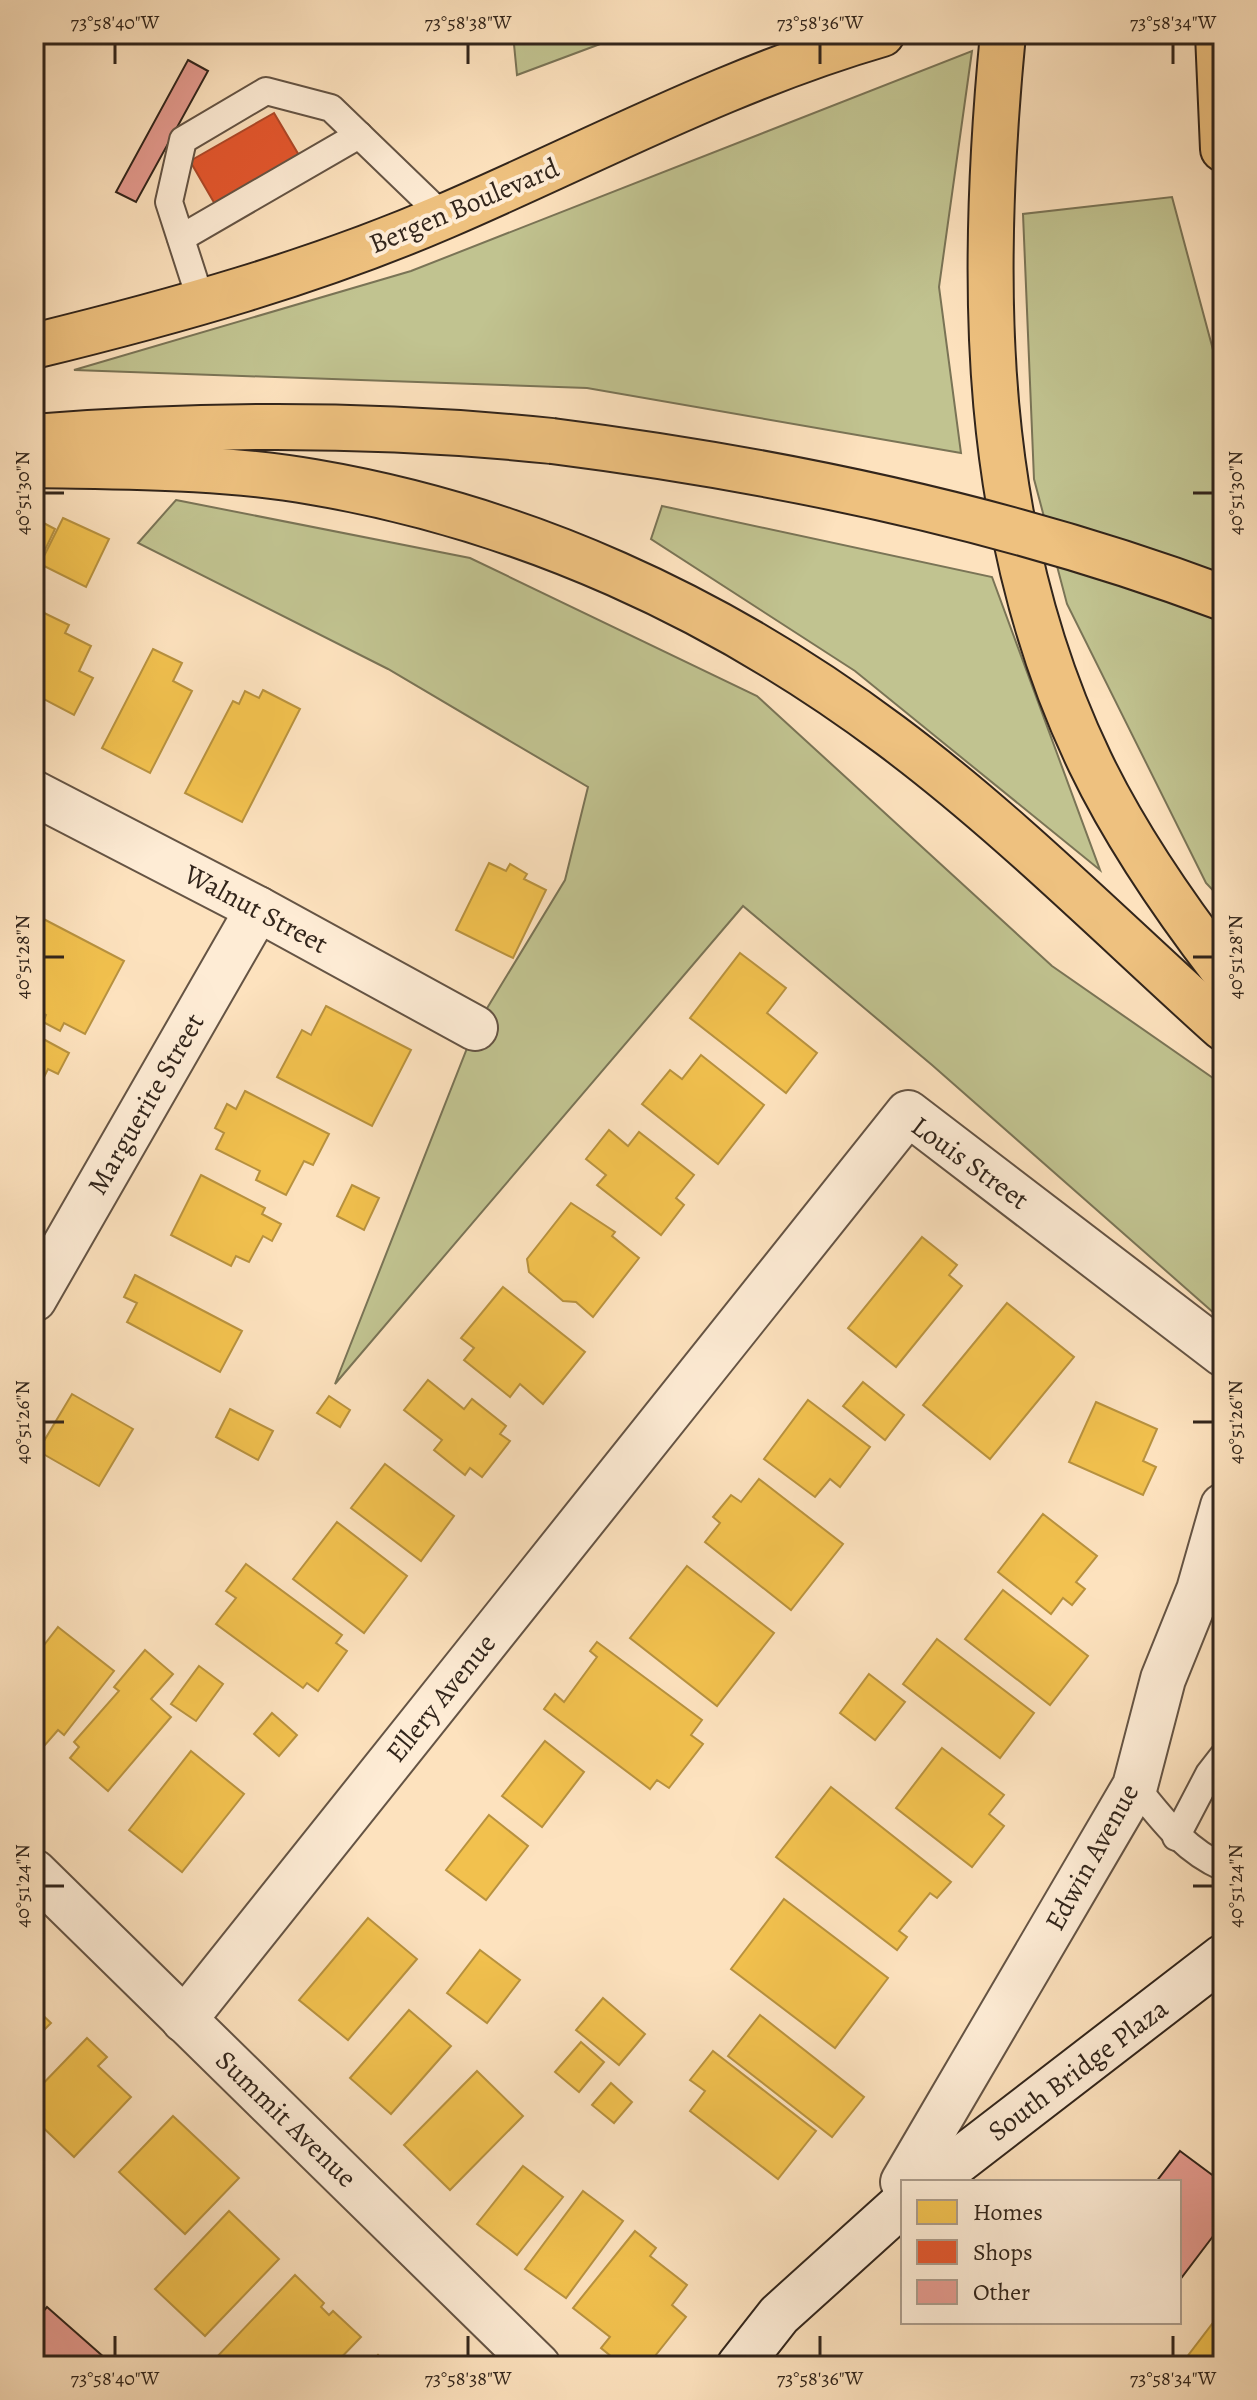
<svg xmlns="http://www.w3.org/2000/svg" width="1257" height="2400" viewBox="0 0 1257 2400" font-family="Alegreya,serif">
	<style>
		.green { fill: #c1c390; stroke: #7a7456; stroke-width: 2 }
		.homes { fill: #f2c14e; stroke: #b8923f; stroke-width: 2 }
		.shops { fill: #e4572e; stroke: #af4828; stroke-width: 2 }
		.building { fill: #e49a8e; stroke: #32251b; stroke-width: 2 }
		.lines { fill: none; stroke-linecap: round; stroke-linejoin: round }
		.lane-casing { stroke: #655444; stroke-width: 30 }
		.street-casing { stroke: #655444; stroke-width: 48 }
		.secondary-casing { stroke: #32251b; stroke-width: 48 }
		.highway-casing { stroke: #32251b; stroke-width: 48 }
		.lane { stroke: #feecd5; stroke-width: 26 }
		.street { stroke: #feecd5; stroke-width: 44 }
		.secondary { stroke: #feecd5; stroke-width: 44 }
		.highway { stroke: #eec17f; stroke-width: 44 }
		.highway-bridge-casing { stroke: #32251b; stroke-width: 48; stroke-linecap: butt }
		.highway-bridge { stroke: #eec17f; stroke-width: 44 }
		.ticks { fill: none; stroke: #32251b; stroke-width: 3 }
		.labels { text-anchor: middle; dominant-baseline: central; stroke-width: 8; stroke-linejoin: round; paint-order: stroke }
		.street-label { font-size: 28px; fill: #32251b; stroke: #feecd5 }
		.neatline { fill: none; stroke: #32251b; stroke-width: 3 }
		.ticks-label { font-size: 20px; text-anchor: middle; fill: #32251b }
	</style>
	<rect width="100%" height="100%" fill="#fde2be"/>
	<filter id="stains"><feTurbulence type="fractalNoise" baseFrequency=".0025" numOctaves="4"/><feColorMatrix values="0 0 0 0 .2 0 0 0 0 .09 0 0 0 0 .02 0 0 0 .5 -.17"/></filter>
	<radialGradient id="worn" r=".72"><stop offset=".6" stop-color="#630" stop-opacity="0"/><stop offset="1" stop-color="#630" stop-opacity=".3"/></radialGradient>
	<g class="green">
		<path d="M513,34H627L517,75Z"/>
		<path d="M972,51L939,287L961,453L587,388L74,370L411,271Z"/>
		<path d="M1172,197L1223,387V901L1206,883L1067,604L1034,479L1023,214Z"/>
		<path d="M176,500L470,558L757,696L1052,966L1223,1085V1321L932,1065L743,906L335,1384L475,1028L565,880L588,787L388,669L138,543Z"/>
		<path d="M662,506L992,577L1100,870L855,671L651,539Z"/>
	</g>
	<g class="homes">
		<path d="M63,518L109,539L86,587L40,564Z"/>
		<path d="M36,519L55,529L43,554L34,549Z"/>
		<path d="M38,610L69,625L65,633L91,646L79,671L93,678L74,715L34,694V616Z"/>
		<path d="M153,649L182,663L173,681L192,691L150,773L102,748Z"/>
		<path d="M263,690L300,709L242,822L185,793L233,701L239,704L245,691L259,698Z"/>
		<path d="M489,863L506,871L510,864L527,874L524,879L546,890L513,958L456,930Z"/>
		<path d="M34,914L124,961L85,1034L64,1023L60,1031L43,1022L46,1015L34,1008Z"/>
		<path d="M740,953L786,988L767,1013L817,1053L786,1093L690,1018Z"/>
		<path d="M326,1006L411,1050L372,1126L277,1077L302,1030L311,1035Z"/>
		<path d="M34,1034L69,1053L58,1074L48,1069L34,1097Z"/>
		<path d="M701,1055L764,1105L718,1164L642,1104L670,1070L682,1079Z"/>
		<path d="M245,1091L329,1134L313,1165L304,1161L286,1195L256,1180L260,1171L216,1149L224,1133L215,1128L227,1104L236,1109Z"/>
		<path d="M609,1130L628,1146L639,1132L694,1175L676,1198L684,1205L661,1235L597,1185L606,1175L586,1159Z"/>
		<path d="M201,1175L265,1208L262,1214L281,1224L272,1241L263,1236L249,1262L236,1256L231,1266L171,1235Z"/>
		<path d="M352,1185L379,1198L364,1230L337,1216Z"/>
		<path d="M571,1203L615,1232L612,1236L639,1258L593,1317L576,1302L563,1301L529,1272L527,1259Z"/>
		<path d="M922,1237L957,1265L949,1275L962,1286L896,1367L848,1328Z"/>
		<path d="M135,1275L242,1331L220,1372L127,1322L137,1303L124,1297Z"/>
		<path d="M503,1287L585,1352L543,1404L520,1384L510,1397L464,1360L474,1348L461,1338Z"/>
		<path d="M1007,1303L1074,1357L990,1459L923,1405Z"/>
		<path d="M428,1380L464,1409L472,1399L506,1426L500,1434L510,1441L482,1477L470,1468L465,1475L434,1450L442,1440L404,1410Z"/>
		<path d="M863,1382L904,1415L885,1440L843,1406Z"/>
		<path d="M72,1394L133,1429L99,1486L38,1451Z"/>
		<path d="M329,1396L350,1410L340,1427L317,1413Z"/>
		<path d="M808,1400L870,1447L840,1487L830,1479L815,1497L764,1459Z"/>
		<path d="M1096,1402L1157,1429L1143,1461L1156,1467L1143,1495L1069,1462Z"/>
		<path d="M230,1409L273,1431L258,1460L216,1437Z"/>
		<path d="M385,1464L454,1516L421,1561L351,1508Z"/>
		<path d="M759,1479L843,1544L791,1610L705,1542L720,1523L713,1517L731,1495L741,1502Z"/>
		<path d="M1043,1514L1097,1556L1076,1582L1085,1589L1072,1605L1063,1598L1051,1614L998,1572Z"/>
		<path d="M337,1522L407,1576L364,1633L293,1579Z"/>
		<path d="M246,1564L342,1635L336,1643L347,1651L318,1691L307,1683L303,1688L216,1624L236,1598L226,1591Z"/>
		<path d="M687,1566L774,1633L717,1706L630,1638Z"/>
		<path d="M1003,1590L1088,1656L1050,1705L965,1639Z"/>
		<path d="M58,1627L114,1671L64,1735L58,1730L45,1745L34,1737V1658Z"/>
		<path d="M937,1639L1034,1713L1000,1758L903,1684Z"/>
		<path d="M597,1642L702,1720L691,1735L703,1744L669,1788L657,1780L650,1789L544,1709L555,1694L564,1702L597,1657L590,1651Z"/>
		<path d="M145,1650L173,1674L151,1699L171,1717L108,1791L70,1758L79,1747L74,1742L119,1691L114,1687Z"/>
		<path d="M199,1666L223,1684L196,1721L171,1704Z"/>
		<path d="M869,1674L905,1702L875,1740L840,1713Z"/>
		<path d="M272,1713L297,1735L279,1756L254,1734Z"/>
		<path d="M545,1741L584,1772L542,1827L502,1796Z"/>
		<path d="M942,1748L1004,1795L989,1814L1004,1826L972,1867L896,1808Z"/>
		<path d="M191,1751L244,1794L182,1872L129,1830Z"/>
		<path d="M831,1787L951,1882L937,1898L930,1893L899,1931L907,1937L897,1950L776,1857Z"/>
		<path d="M489,1815L528,1846L486,1900L446,1870Z"/>
		<path d="M784,1899L888,1978L835,2048L731,1969Z"/>
		<path d="M368,1918L417,1959L348,2040L299,2000Z"/>
		<path d="M480,1950L520,1980L487,2023L447,1993Z"/>
		<path d="M603,1998L645,2034L619,2065L576,2030Z"/>
		<path d="M34,2007L51,2023L34,2040Z"/>
		<path d="M409,2010L451,2046L391,2114L350,2078Z"/>
		<path d="M760,2015L864,2097L832,2137L728,2056Z"/>
		<path d="M87,2038L107,2057L98,2066L131,2097L74,2157L34,2119V2093Z"/>
		<path d="M581,2042L604,2062L579,2092L555,2072Z"/>
		<path d="M713,2051L816,2131L778,2179L690,2111L705,2091L690,2080Z"/>
		<path d="M477,2071L523,2116L450,2190L404,2145Z"/>
		<path d="M611,2083L632,2102L614,2123L592,2105Z"/>
		<path d="M173,2116L239,2178L185,2234L119,2172Z"/>
		<path d="M523,2166L563,2197L517,2255L477,2224Z"/>
		<path d="M583,2191L623,2221L566,2298L525,2269Z"/>
		<path d="M229,2211L279,2259L205,2336L155,2289Z"/>
		<path d="M635,2231L656,2248L650,2256L687,2285L672,2305L686,2317L647,2366H623L601,2348L610,2337L573,2308Z"/>
		<path d="M295,2275L324,2303L321,2307L329,2315L333,2311L361,2337L333,2366H217L213,2361Z"/>
		<path d="M1222,2311L1223,2366H1180Z"/>
		<path d="M378,2355L389,2366H367Z"/>
	</g>
	<path class="shops" d="M274,113L300,157L216,206L190,161Z"/>
	<g class="building">
		<path d="M188,60L208,71L136,202L116,192Z"/>
		<path d="M1180,2151L1223,2183V2223L1179,2281V2182H1156Z"/>
		<path d="M47,2307L114,2366H34V2322Z"/>
	</g>
	<g class="lines">
		<defs>
			<g id="lane">
				<path d="M181,238L359,135"/>
				<path d="M201,301L169,202L183,140L266,91L331,108L444,217"/>
				<path d="M1135,1786C1162,1819 1184,1850 1223,1867"/>
				<path d="M1176,1837L1209,1774L1223,1756"/>
			</g>
			<g id="street">
				<path d="M34,793L258,909L475,1028"/>
				<path d="M34,1299L258,909"/>
				<path d="M34,1872L538,2366"/>
				<path d="M184,2020L908,1113L1223,1354"/>
				<path d="M903,2182L1135,1786L1163,1679L1199,1590L1223,1506"/>
			</g>
			<g id="secondary">
				<path d="M931,2182L1223,1957"/>
				<path d="M739,2366L779,2315L903,2203"/>
			</g>
			<g id="highway">
				<path d="M1003,34C979,281 980,533 1090,762C1126,837 1173,905 1223,970"/>
				<path d="M1218,34L1223,149"/>
				<path d="M34,346C173,312 313,273 445,216C589,154 730,78 882,34"/>
				<path d="M34,437C207,423 379,423 552,441"/>
				<path d="M34,465C128,467 221,466 313,482C524,518 719,607 890,735C1008,823 1114,930 1223,1028"/>
			</g>
		</defs>
		<use href="#lane" class="lane-casing"/>
		<use href="#street" class="street-casing"/>
		<use href="#secondary" class="secondary-casing"/>
		<use href="#highway" class="highway-casing"/>
		<use href="#lane" class="lane"/>
		<use href="#street" class="street"/>
		<use href="#secondary" class="secondary"/>
		<use href="#highway" class="highway"/>
		<defs>
			<path id="highway-bridge" d="M552,441C780,470 1007,517 1223,598"/>
		</defs>
		<use href="#highway-bridge" class="highway-bridge-casing"/>
		<use href="#highway-bridge" class="highway-bridge"/>
	</g>
	<path class="ticks" d="M115,44V64M468,44V64M820,44V64M1173,44V64M44,493H64M1193,493H1213M44,957H64M1193,957H1213M44,1422H64M1193,1422H1213M44,1886H64M1193,1886H1213M115,2336V2356M468,2336V2356M820,2336V2356M1173,2336V2356"/>
	<g class="labels">
		<g class="street-label">
			<text transform="translate(464 206) rotate(-23)">Bergen Boulevard</text>
			<text transform="translate(256 909) rotate(28)">Walnut Street</text>
			<text transform="translate(146 1104) rotate(-60)">Marguerite Street</text>
			<text transform="translate(970 1163) rotate(36)">Louis Street</text>
			<text transform="translate(441 1698) rotate(-51)">Ellery Avenue</text>
			<text transform="translate(1092 1857) rotate(-61)">Edwin Avenue</text>
			<text transform="translate(1078 2070) rotate(-37)">South Bridge Plaza</text>
			<text transform="translate(286 2119) rotate(44)">Summit Avenue</text>
		</g>
	</g>
	<rect width="1257" height="2400" fill="none" stroke="#fde2be" stroke-width="88"/>
	<rect x="901" y="2180" width="280" height="144" fill="#feecd5" stroke="#ac9c8b" stroke-width="2"/>
	<rect x="917" y="2200" width="40" height="24" fill="#f2c14e" stroke="#ac9c8b" stroke-width="2"/>
	<text x="973" y="2220" font-size="24" fill="#32251b">Homes</text>
	<rect x="917" y="2240" width="40" height="24" fill="#e4572e" stroke="#ac9c8b" stroke-width="2"/>
	<text x="973" y="2260" font-size="24" fill="#32251b">Shops</text>
	<rect x="917" y="2280" width="40" height="24" fill="#e49a8e" stroke="#ac9c8b" stroke-width="2"/>
	<text x="973" y="2300" font-size="24" fill="#32251b">Other</text>
	<rect x="44" y="44" width="1169" height="2312" class="neatline"/>
	<g class="ticks-label">
		<text x="115" y="29">73°58'40"W</text>
		<text x="468" y="29">73°58'38"W</text>
		<text x="820" y="29">73°58'36"W</text>
		<text x="1173" y="29">73°58'34"W</text>
		<text transform="translate(22 493) rotate(-90)" y="7">40°51'30"N</text>
		<text transform="translate(1235 493) rotate(-90)" y="7">40°51'30"N</text>
		<text transform="translate(22 957) rotate(-90)" y="7">40°51'28"N</text>
		<text transform="translate(1235 957) rotate(-90)" y="7">40°51'28"N</text>
		<text transform="translate(22 1422) rotate(-90)" y="7">40°51'26"N</text>
		<text transform="translate(1235 1422) rotate(-90)" y="7">40°51'26"N</text>
		<text transform="translate(22 1886) rotate(-90)" y="7">40°51'24"N</text>
		<text transform="translate(1235 1886) rotate(-90)" y="7">40°51'24"N</text>
		<text x="115" y="2385">73°58'40"W</text>
		<text x="468" y="2385">73°58'38"W</text>
		<text x="820" y="2385">73°58'36"W</text>
		<text x="1173" y="2385">73°58'34"W</text>
	</g>
	<rect width="100%" height="100%" filter="url(#stains)"/>
	<rect width="100%" height="100%" fill="url(#worn)"/>
</svg>
